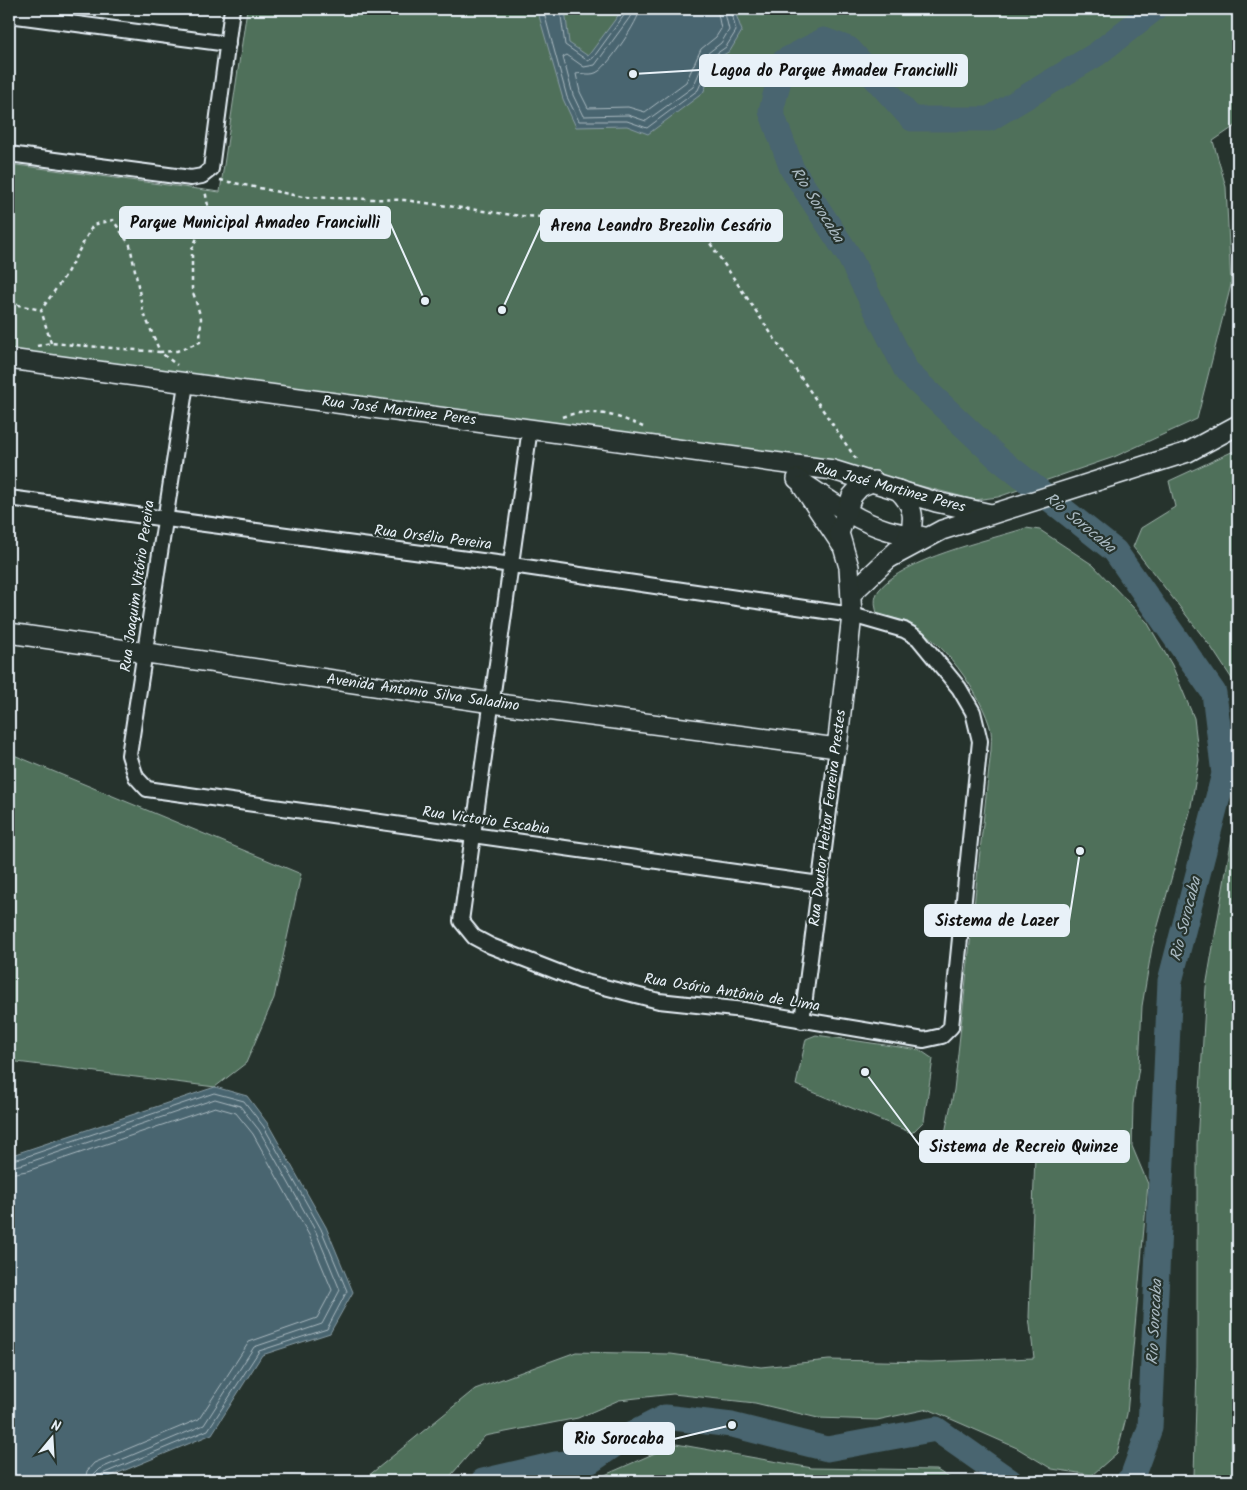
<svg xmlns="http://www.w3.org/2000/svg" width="1247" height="1490" viewBox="0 0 1247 1490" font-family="Kalam,sans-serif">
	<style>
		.green { fill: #50705a; stroke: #9cb0a9 }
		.water { fill: #4a656f; stroke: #899da6 }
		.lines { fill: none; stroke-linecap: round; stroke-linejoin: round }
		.shore { stroke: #a9b9c1; stroke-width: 1 }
		.river { stroke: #4a656f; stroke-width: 25 }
		.street-casing { stroke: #e8f1f8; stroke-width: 18 }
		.secondary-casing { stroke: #e8f1f8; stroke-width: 22 }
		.path { stroke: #e8f1f8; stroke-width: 2.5; stroke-dasharray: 4 4; stroke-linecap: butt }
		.street { stroke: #26332d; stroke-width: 14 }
		.secondary { stroke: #26332d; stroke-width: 19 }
		.labels { text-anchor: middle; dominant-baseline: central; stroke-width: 4.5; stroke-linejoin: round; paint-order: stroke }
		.street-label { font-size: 15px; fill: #e8f1f8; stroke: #26332d }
		.water-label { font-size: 16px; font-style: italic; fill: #a9b9c1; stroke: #26332d }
		.leader { fill: none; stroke: #e8f1f8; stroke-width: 2 }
		.callout-dot { fill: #e8f1f8; stroke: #26332d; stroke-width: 2 }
		.callout { fill: #e8f1f8; stroke: #e8f1f8; stroke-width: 2 }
		.callout-label { font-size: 16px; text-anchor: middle; font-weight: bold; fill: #111 }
	</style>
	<rect width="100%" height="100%" fill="#26332d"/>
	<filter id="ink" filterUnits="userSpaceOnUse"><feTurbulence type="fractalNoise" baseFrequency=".02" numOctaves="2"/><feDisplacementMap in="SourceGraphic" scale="10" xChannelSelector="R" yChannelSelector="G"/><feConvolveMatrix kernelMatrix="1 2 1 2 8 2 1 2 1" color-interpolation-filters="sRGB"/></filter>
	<g filter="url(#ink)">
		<g class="green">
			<path d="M247,9H1238V124L1213,141L1226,187L1231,285L1197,419L1114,457L998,497L975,500L829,462L9,352V164L220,192Z"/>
			<path d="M1238,449V705L1236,685L1211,647L1133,547L1141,528L1175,507L1169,481Z"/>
			<path d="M1026,528L1040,530L1093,565L1147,622L1172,665L1194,718L1199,760L1190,812L1152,947L1142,1006L1139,1067L1133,1104L1132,1146L1148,1184L1127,1414L1117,1453L1092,1475L1052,1469L1017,1448L928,1409L877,1420L818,1418L755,1403L673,1394L619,1400L578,1418L485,1436L446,1481H362L475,1389L576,1352L671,1354L761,1367L829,1360L931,1362L1034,1358L1029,1317L1035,1155L945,1133L954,1090L991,750C991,744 992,737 991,731C983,695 939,634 904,621C896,618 886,617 878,616C875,607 873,598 879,590C904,558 986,541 1026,528Z"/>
			<path d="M9,753L301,874L274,998L246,1063L215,1087L9,1061V924L12,886L9,869Z"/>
			<path d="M1238,802V1481H1189L1194,1476L1197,1365V1144L1206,987Z"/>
			<path d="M816,1035L920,1050L933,1059L924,1121L912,1133L796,1085L806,1039Z"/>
			<path d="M676,1444L812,1468L937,1470L954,1481H591Z"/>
		</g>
		<g class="water">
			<path d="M537,9H565L569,43L588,56L623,9H734L742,31L730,51L718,58L703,93L648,134L627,126L576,127L563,99Z"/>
			<path d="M215,1087L247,1096L268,1124L326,1227L353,1292L330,1333L262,1355L212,1434L99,1481H9V1156Z"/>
		</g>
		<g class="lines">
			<g class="shore">
				<path d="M543,9L567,97L579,121H627L647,128L698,90L713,56L726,47L736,31L731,9"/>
				<path d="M560,9L565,45L588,61L593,58L625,14L626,9"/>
				<path d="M632,9L630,17L595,65L584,67L567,55L563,57L573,95L583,116L628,115L646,121L693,87L708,53L721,43L729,30L724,9"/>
				<path d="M640,9C639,21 609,64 599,71C591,77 583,72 576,74L580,92L588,108L628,107L645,112L686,82L701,49L716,37L721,29L717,9"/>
				<path d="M9,1160L22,1158L214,1093L244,1101L264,1127L321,1229L347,1291L327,1329L259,1351L208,1430L102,1474L99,1481"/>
				<path d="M9,1167L24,1164L215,1099L240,1106L259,1130L316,1232L340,1290L322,1324L254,1347L204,1425L99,1469L94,1474L92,1481"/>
				<path d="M9,1174L27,1171L215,1107L236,1113L253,1134L309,1235L332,1290L317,1318L249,1342L199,1419L94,1463L87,1471L85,1481"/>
			</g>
			<g class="river">
				<path d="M483,1481L556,1464L591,1461L626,1437L665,1417L732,1425L827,1449L936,1429L1010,1481"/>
				<path d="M1128,1481L1131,1480L1150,1428L1170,981L1224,774L1214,693L1115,551L998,458L907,372L849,256L792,169L771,111L784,61L824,40L849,49L912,119H989L1097,54L1154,9"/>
			</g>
			<defs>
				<g id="street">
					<path d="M9,15L228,44"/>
					<path d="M9,154L191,178L202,176L211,169L232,9"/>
					<path d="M186,384L129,755L136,777L147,789L820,884"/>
					<path d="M9,498L512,565L852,615L904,630L918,638L959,688L973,712L980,741L951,1027L942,1036L924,1040L744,1010L659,1001L581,981L491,946L474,937L461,921L530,428"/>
					<path d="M802,1021L837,748"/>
				</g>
				<g id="secondary">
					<path d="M9,359L833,470L936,502L991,514"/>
					<path d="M797,479C826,498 854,520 887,530C900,534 913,535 925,537"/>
					<path d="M803,487L841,544"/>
					<path d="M886,560L942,530L1188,452L1238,425"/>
					<path d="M851,594L906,542C916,521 915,506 898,490"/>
					<path d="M9,633L492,703L837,748L852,615L849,567L839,533L852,496L860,487L874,481"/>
				</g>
			</defs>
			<use href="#street" class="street-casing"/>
			<use href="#secondary" class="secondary-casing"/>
			<g class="path">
				<path d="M220,180L303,197L404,200L520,216L646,221L677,220L697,224L856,459"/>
				<path d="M9,303L41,310"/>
				<path d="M51,343L41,310L65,276L93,225L113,220L130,245L143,311L160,352L177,351L200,342L201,318L192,289V249L209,211L205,190"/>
				<path d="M37,346L51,343L160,352L177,365"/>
				<path d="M562,417C590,407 617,415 643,427"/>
			</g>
			<use href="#street" class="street"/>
			<use href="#secondary" class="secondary"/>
		</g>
	</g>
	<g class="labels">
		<g class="street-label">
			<text transform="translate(399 411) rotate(7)">Rua José Martinez Peres</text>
			<text transform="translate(890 488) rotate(15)">Rua José Martinez Peres</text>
			<text transform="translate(433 538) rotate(7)">Rua Orsélio Pereira</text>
			<text transform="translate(138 586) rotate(-82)">Rua Joaquim Vitório Pereira</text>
			<text transform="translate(423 693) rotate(8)">Avenida Antonio Silva Saladino</text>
			<text transform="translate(828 818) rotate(-83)">Rua Doutor Heitor Ferreira Prestes</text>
			<text transform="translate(486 821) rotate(8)">Rua Victorio Escabia</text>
			<text transform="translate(732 993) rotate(9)">Rua Osório Antônio de Lima</text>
		</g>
		<g class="water-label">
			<text transform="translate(817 205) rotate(58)">Rio Sorocaba</text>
			<text transform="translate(1080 523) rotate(39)">Rio Sorocaba</text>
			<text transform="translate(1186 919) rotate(-76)">Rio Sorocaba</text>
			<text transform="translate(1155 1322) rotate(-87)">Rio Sorocaba</text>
		</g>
	</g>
	<path class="leader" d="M633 74L700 70M425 301L390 223M502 310L541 225M1080 851L1069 921M865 1072L920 1146M732 1425L674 1439"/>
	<g class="callout-dot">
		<circle cx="633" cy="74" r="5"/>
		<circle cx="425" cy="301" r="5"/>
		<circle cx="502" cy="310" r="5"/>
		<circle cx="1080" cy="851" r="5"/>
		<circle cx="865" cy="1072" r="5"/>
		<circle cx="732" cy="1425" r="5"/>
	</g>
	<g class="callout">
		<rect x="700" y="55" width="267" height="31" rx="5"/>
		<rect x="120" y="207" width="270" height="31" rx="5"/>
		<rect x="541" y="210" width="241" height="31" rx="5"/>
		<rect x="925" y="905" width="144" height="31" rx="5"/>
		<rect x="920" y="1131" width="209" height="31" rx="5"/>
		<rect x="564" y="1423" width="110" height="31" rx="5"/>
	</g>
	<g class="callout-label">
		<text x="834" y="76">Lagoa do Parque Amadeu Franciulli</text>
		<text x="255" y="228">Parque Municipal Amadeo Franciulli</text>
		<text x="661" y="231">Arena Leandro Brezolin Cesário</text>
		<text x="997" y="926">Sistema de Lazer</text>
		<text x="1024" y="1152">Sistema de Recreio Quinze</text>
		<text x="619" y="1444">Rio Sorocaba</text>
	</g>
	<rect width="1247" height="1490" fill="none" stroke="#26332d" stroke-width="30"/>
	<rect x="15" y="15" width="1217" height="1460" fill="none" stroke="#e8f1f8" stroke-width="2" filter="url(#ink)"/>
	<g transform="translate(52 1438) rotate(18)" stroke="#26332d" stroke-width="4" paint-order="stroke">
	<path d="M0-4L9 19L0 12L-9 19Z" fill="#e8f1f8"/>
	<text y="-8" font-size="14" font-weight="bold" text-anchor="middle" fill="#e8f1f8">N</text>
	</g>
</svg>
